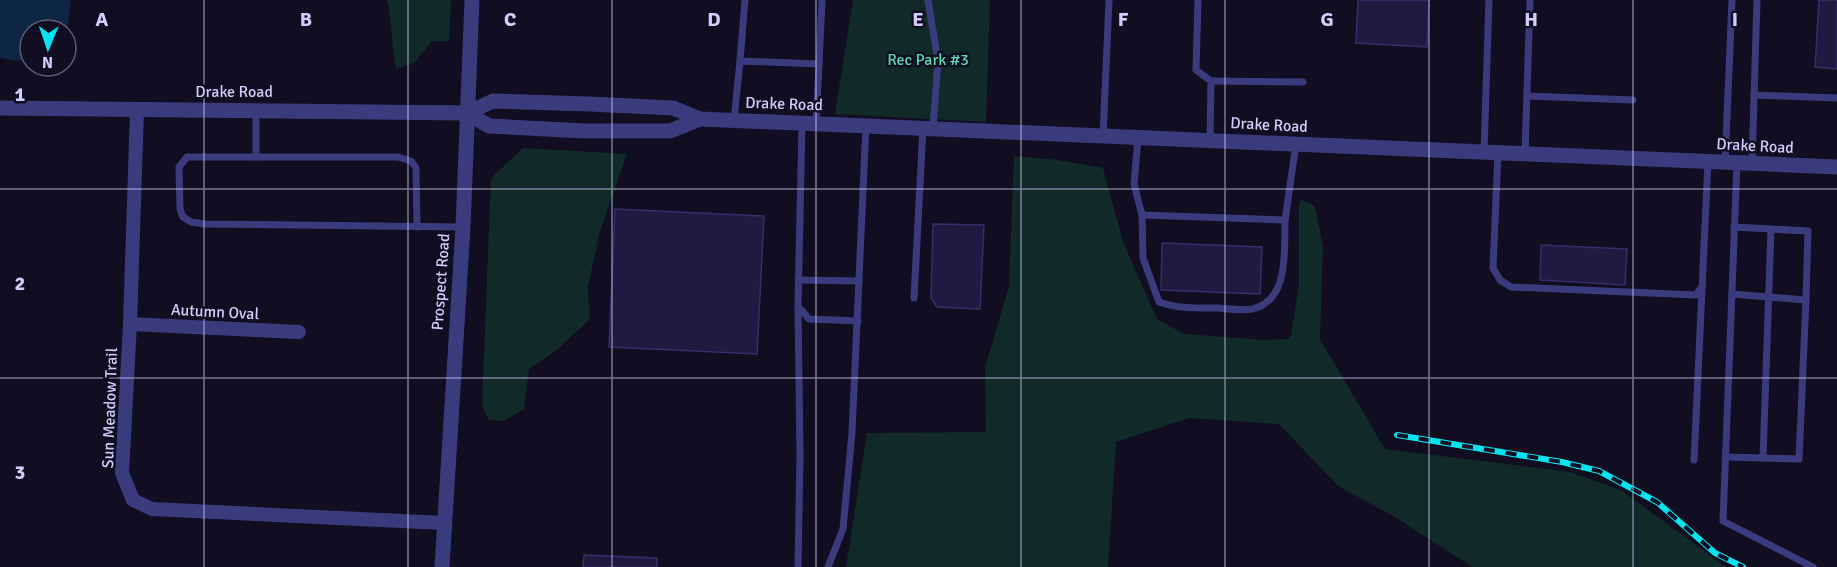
<svg xmlns="http://www.w3.org/2000/svg" width="1837" height="567" viewBox="0 0 1837 567" font-family="Signika,sans-serif">
	<style>
		.green { fill: #112a27 }
		.water { fill: #0e2544 }
		.building { fill: #201a40; stroke: #362d6b; stroke-width: 1.5 }
		.lines { fill: none; stroke-linecap: round; stroke-linejoin: round }
		.service { stroke: #3a3b7d; stroke-width: 7 }
		.minor { stroke: #3a3b7d; stroke-width: 14 }
		.tertiary { stroke: #3a3b7d; stroke-width: 15 }
		.rail-casing { stroke: #08e4ef; stroke-width: 6 }
		.rail { stroke: #100e20; stroke-width: 4; stroke-dasharray: 11; stroke-linecap: butt }
		.grid { fill: none; stroke: #d1cefd; stroke-width: 1.5; stroke-opacity: 0.55 }
		.labels { text-anchor: middle; dominant-baseline: central; stroke-width: 5; stroke-linejoin: round; paint-order: stroke }
		.park-label { font-size: 16px; fill: #5ddab5; stroke: #100e20 }
		.street-label { font-size: 16px; fill: #d1cefd; stroke: #100e20 }
		.grid-label { font-size: 20px; text-anchor: middle; font-weight: bold; fill: #d1cefd; stroke: #100e20; stroke-width: 5; stroke-linejoin: round; paint-order: stroke }
	</style>
	<rect width="100%" height="100%" fill="#100e20"/>
	<g class="green">
		<path d="M387,0H451L449,41H432L414,63L396,69C392,46 392,23 387,0Z"/>
		<path d="M853,0H990L986,122L835,114Z"/>
		<path d="M523,148L627,154L599,234L588,287L590,319L558,349L529,369L524,409L504,421L489,420L482,405L491,178Z"/>
		<path d="M1014,156L1058,160L1103,168L1123,242L1157,319L1184,334L1264,340L1290,339L1299,285V206L1301,200L1315,206L1323,247L1320,339L1385,449L1570,472L1621,490L1726,567H1472L1395,517L1338,486L1279,424L1189,418L1116,442L1108,567H846L867,433L986,432L985,368L1009,286Z"/>
	</g>
	<path class="water" d="M0,0H71L66,42V30H30V63L0,58Z"/>
	<g class="building">
		<path d="M1358,0H1429L1427,47L1356,43Z"/>
		<path d="M1819,0H1837V69L1815,67Z"/>
		<path d="M615,209L764,216L757,354L609,347Z"/>
		<path d="M933,224L984,225L980,309L937,307L931,298Z"/>
		<path d="M1162,243L1262,247L1260,294L1161,290Z"/>
		<path d="M1541,245L1627,249L1625,285L1540,280Z"/>
		<path d="M584,555L657,558V567H583Z"/>
	</g>
	<g class="lines">
		<g class="service">
			<path d="M928,0L938,61L933,128"/>
			<path d="M1198,0L1196,70L1211,81L1210,140"/>
			<path d="M740,61L745,0"/>
			<path d="M819,64L822,0"/>
			<path d="M1211,81L1303,82"/>
			<path d="M1754,95L1837,98"/>
			<path d="M1527,96L1633,100"/>
			<path d="M256,110V157H187L179,167L180,209L183,217L191,222L205,224L463,227"/>
			<path d="M734,120L740,61L819,64L816,123"/>
			<path d="M802,123L798,306L809,319L858,321"/>
			<path d="M1103,136L1109,0"/>
			<path d="M1138,138L1134,184L1142,215L1285,220L1296,144"/>
			<path d="M1484,152L1489,0"/>
			<path d="M1498,153L1493,268L1500,280L1511,287L1696,295L1701,288"/>
			<path d="M1525,153L1530,0"/>
			<path d="M256,157H398L411,161L416,168L417,227"/>
			<path d="M1725,163L1732,0"/>
			<path d="M1737,163L1723,521L1813,567"/>
			<path d="M1752,164L1757,0"/>
			<path d="M1142,213L1143,258L1159,302C1178,309 1198,308 1219,308C1229,309 1241,311 1252,309C1290,301 1284,249 1285,220"/>
			<path d="M1734,227L1808,231L1806,300"/>
			<path d="M798,280L859,281"/>
			<path d="M914,298L923,128"/>
			<path d="M1726,457L1799,459L1806,300L1732,294"/>
			<path d="M1763,458L1771,229"/>
			<path d="M1694,460L1708,162"/>
			<path d="M798,567L800,455L798,306"/>
			<path d="M828,567L843,529L852,433L866,125"/>
		</g>
		<g class="minor">
			<path d="M137,110L130,324L122,473L133,500L152,509L443,523"/>
			<path d="M130,324L299,332"/>
		</g>
		<g class="tertiary">
			<path d="M0,108L467,113L493,101L589,104L673,108L700,119L1837,167"/>
			<path d="M467,113L489,126L585,131H670L700,119"/>
			<path d="M442,567L463,227L472,0"/>
		</g>
		<defs>
			<path id="rail" d="M1397,435L1562,462L1599,471L1657,502L1715,553L1743,567"/>
		</defs>
		<use href="#rail" class="rail-casing"/>
		<use href="#rail" class="rail"/>
	</g>
	<path class="grid" d="M204,0V567M408,0V567M612,0V567M816,0V567M1021,0V567M1225,0V567M1429,0V567M1633,0V567M0,189H1837M0,378H1837"/>
	<g class="labels">
		<g class="park-label">
			<text x="928" y="60">Rec Park #3</text>
		</g>
		<g class="street-label">
			<text x="234" y="92">Drake Road</text>
			<text transform="translate(784 104) rotate(2)">Drake Road</text>
			<text transform="translate(1269 125) rotate(3)">Drake Road</text>
			<text transform="translate(1755 146) rotate(3)">Drake Road</text>
			<text transform="translate(441 282) rotate(-86)">Prospect Road</text>
			<text transform="translate(215 312) rotate(3)">Autumn Oval</text>
			<text transform="translate(110 408) rotate(-88)">Sun Meadow Trail</text>
		</g>
	</g>
	<g class="grid-label">
		<text x="102" y="26">A</text>
		<text x="306" y="26">B</text>
		<text x="510" y="26">C</text>
		<text x="714" y="26">D</text>
		<text x="918" y="26">E</text>
		<text x="1123" y="26">F</text>
		<text x="1327" y="26">G</text>
		<text x="1531" y="26">H</text>
		<text x="1735" y="26">I</text>
		<text x="20" y="101">1</text>
		<text x="20" y="290">2</text>
		<text x="20" y="479">3</text>
	</g>
	<g transform="translate(48 48) rotate(182)"><circle r="28" fill="#100e20" stroke="#5d5b78" stroke-width="1.5"/>
	<path d="M0-4.5L10 22L0 15L-10 22Z" fill="#08e4ef"/>
	<text y="-9" font-size="16" font-weight="bold" text-anchor="middle" fill="#d1cefd">N</text>
	</g>
</svg>
